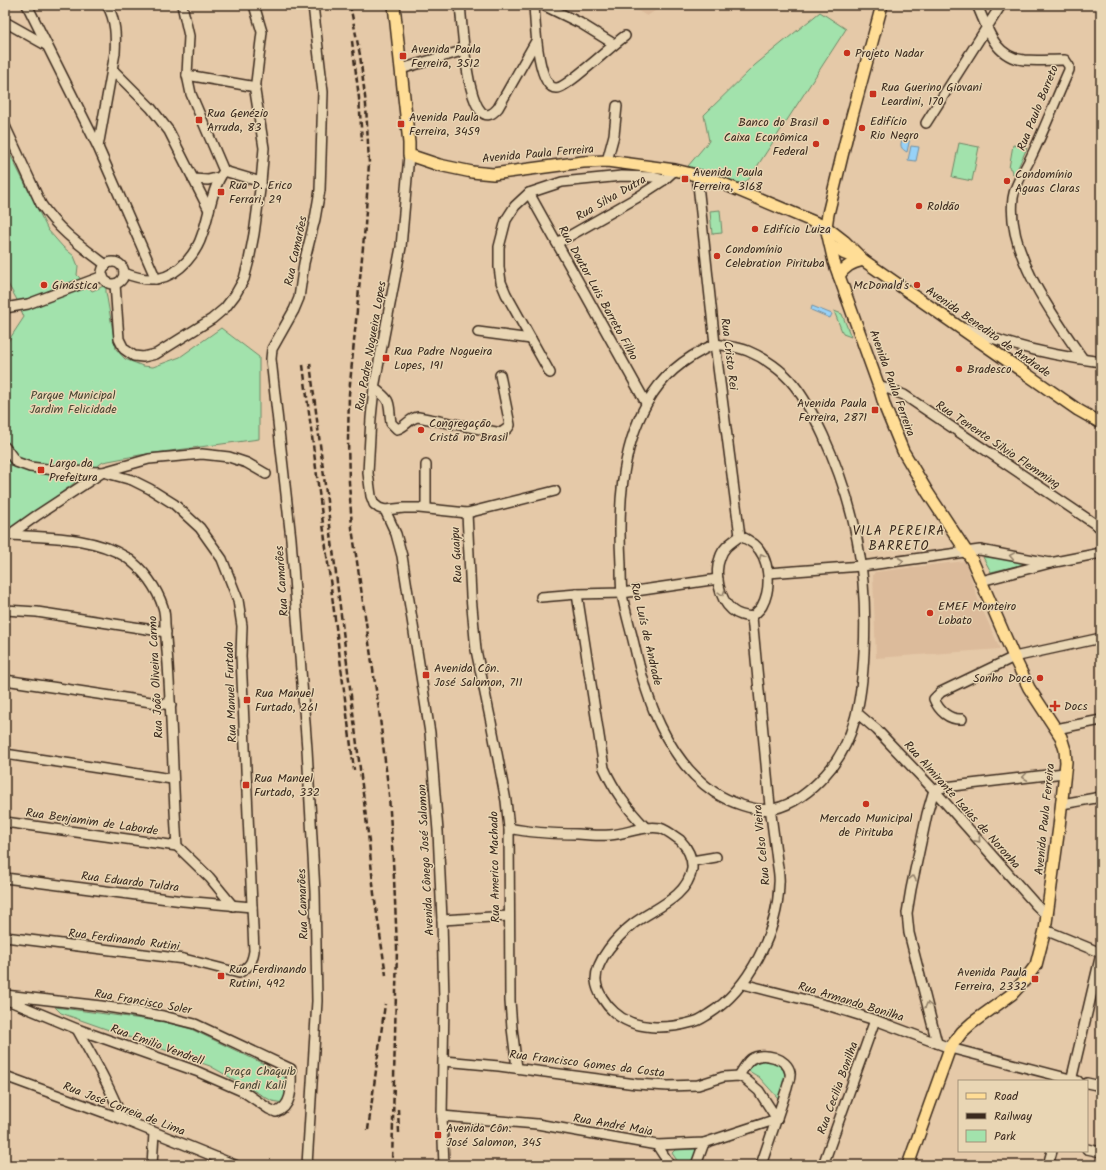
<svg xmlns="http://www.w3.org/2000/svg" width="1106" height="1170" viewBox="0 0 1106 1170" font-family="Kalam,sans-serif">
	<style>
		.built { fill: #dcbb9b }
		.green { fill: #a2e2ac; stroke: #6e8665 }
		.water { fill: #97d2f8; stroke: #728fa1 }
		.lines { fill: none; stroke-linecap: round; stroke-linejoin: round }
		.minor-casing { stroke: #3b2a1e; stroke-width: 12 }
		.major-casing { stroke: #3b2a1e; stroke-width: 14 }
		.minor { stroke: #e9d6b4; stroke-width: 9 }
		.major { stroke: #ffdd96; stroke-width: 11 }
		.rail { stroke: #3b2a1e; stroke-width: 2.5; stroke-dasharray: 6 3; stroke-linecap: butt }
		.oneway { stroke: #928069 }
		.poi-dot { fill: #c8321e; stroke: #e9d6b4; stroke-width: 1.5 }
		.labels { text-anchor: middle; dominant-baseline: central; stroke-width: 3; stroke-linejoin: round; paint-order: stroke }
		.poi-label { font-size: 12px; fill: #3b2a1e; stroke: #e9d6b4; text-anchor: start }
		.street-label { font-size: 12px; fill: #3b2a1e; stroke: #e9d6b4 }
		.park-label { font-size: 12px; fill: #4a4633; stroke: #e9d6b4 }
		.neighbourhood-label { font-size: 13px; letter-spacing: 1px; fill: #3b2a1e; stroke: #e9d6b4 }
	</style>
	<rect width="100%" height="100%" fill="#e5c9a8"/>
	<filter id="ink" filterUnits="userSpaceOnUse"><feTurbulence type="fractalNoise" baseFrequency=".025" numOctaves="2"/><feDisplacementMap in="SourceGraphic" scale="8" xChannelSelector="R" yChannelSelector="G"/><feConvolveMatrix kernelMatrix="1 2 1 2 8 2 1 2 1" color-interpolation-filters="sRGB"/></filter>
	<g filter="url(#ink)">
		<g class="built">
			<path d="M628,5H664L647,16Z"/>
			<path d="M965,561L979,602L1000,649L876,658L873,575L875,572Z"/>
		</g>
		<g class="green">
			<path d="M820,12L846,29L749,179L742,184L688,166L709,141L704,115L755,65Z"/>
			<path d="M959,143L979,147L972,181L952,177Z"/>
			<path d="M5,144L48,230L63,247L74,256L78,266L77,275L92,291L106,285V292L116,349L125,359L143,366L153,367L180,357L221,328L259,357V439L140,455L103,462L5,534V346L24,317L16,298L5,279Z"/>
			<path d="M1013,145L1027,148L1015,174L1012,173L1011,169L1009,168Z"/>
			<path d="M720,210L722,233L712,234L710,211Z"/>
			<path d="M834,311L842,314L851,337L843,334Z"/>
			<path d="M983,557L1037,561L991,572Z"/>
			<path d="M55,1007L164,1022L191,1029L264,1064L289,1080L288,1094L283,1103L272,1101L210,1066L61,1013Z"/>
			<path d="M765,1060L774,1061L784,1067C787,1079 782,1087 778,1098L759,1077L747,1070V1068L759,1062Z"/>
			<path d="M695,1149L697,1151L692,1165H680L672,1153L675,1150Z"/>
		</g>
		<g class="water">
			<path d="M907,138H910L907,152C901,149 899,145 903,139Z"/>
			<path d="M911,146L919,147L916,161L908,160Z"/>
			<path d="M812,306L832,314L830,318L811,310Z"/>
		</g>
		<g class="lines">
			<defs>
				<g id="minor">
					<path d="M27,5L98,147L156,279"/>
					<path d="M182,5L189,36L187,75L191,94L224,171L261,182"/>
					<path d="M460,5C462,18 467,145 498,108L536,41"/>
					<path d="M534,5C535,19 537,91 557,88C568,87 612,45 625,36"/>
					<path d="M543,5L580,23L614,44"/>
					<path d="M977,5C988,29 994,57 1024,60C1037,61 1049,60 1062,60H1065L1069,66V70C1056,99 1045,128 1031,157C1025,170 1015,183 1013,198C1006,253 1054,317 1083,359"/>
					<path d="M5,22L46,45"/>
					<path d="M112,69L151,108L169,131L209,210"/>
					<path d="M401,69L465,50"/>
					<path d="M187,75L256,87"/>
					<path d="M926,123L1001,5"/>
					<path d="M5,126L41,204C58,230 81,246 106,265"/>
					<path d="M98,147L115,53C116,37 116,20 107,5"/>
					<path d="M409,155L401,247L374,388L371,418L368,473L371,496L374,504L379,508L385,510L396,534L402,556L430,733L438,831L442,920L444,1001L442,1116L444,1165"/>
					<path d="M607,161L614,135L617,106"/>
					<path d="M697,175L715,344L740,536"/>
					<path d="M193,179L208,180L220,177"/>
					<path d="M529,193L646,403"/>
					<path d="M557,243L638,197L664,180L675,170"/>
					<circle cx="113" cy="273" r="11"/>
					<path d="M124,273C149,283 168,282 187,261C194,253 199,245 202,235C210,213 211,190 224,171"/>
					<path d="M115,284L119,339L124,349L134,356L143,357L156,354L212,319L225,308L235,295L244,279L249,260L254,234L261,182L264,148L255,91L262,32L254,5"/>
					<path d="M5,308L28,304L103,276"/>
					<path d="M966,328C1009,346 1054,356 1101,362"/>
					<path d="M478,332L531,339"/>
					<path d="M715,344C726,346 738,347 748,351C765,358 783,371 794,385C806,400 815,418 823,435C856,507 868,573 864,652C862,696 856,742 825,775C812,790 793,805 773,809C755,812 729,802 714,792C666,759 646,698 634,644C630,627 625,611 622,594C621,584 621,574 621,565C618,511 620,451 647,403C662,375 686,357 715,344Z"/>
					<path d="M550,373L506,294L501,282L499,267V247L506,220L515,206L529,193L562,182L622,176L653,177L664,180"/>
					<path d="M879,387L889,389L904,395L1101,528"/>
					<path d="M374,388C393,402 388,402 391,423L397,429C406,427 409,418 418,417L501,433L508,428L510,425L500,375"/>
					<path d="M5,447L16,462L30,467L63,471L103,472L132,480L150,489L174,504L200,528L222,559L238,600L242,626L241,656L254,951C252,963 250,966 239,973L184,959L5,937"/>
					<path d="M426,465V508"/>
					<path d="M385,510L404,508H419L467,513L555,491"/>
					<path d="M467,513L471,596L476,650L491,722L506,801L509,828L510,1001L512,1028L517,1068"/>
					<path d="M11,535C49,538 92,536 126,557C143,569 157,588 163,607C165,613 165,619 165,625C166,638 167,651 168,664C172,725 173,785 177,846L210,878L233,906"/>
					<path d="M740,536C732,542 723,547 720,558C714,573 719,599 732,610C738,615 744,616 752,617"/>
					<path d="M740,536C745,538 750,541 754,544C770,558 772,587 762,606C760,610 755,613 752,617"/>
					<path d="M5,538L36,516L103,472L149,459L202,454L229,457L247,463L266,474"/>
					<path d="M768,573L862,566L980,550L1050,563"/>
					<path d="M981,581L1050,563L1101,553"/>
					<path d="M577,594L604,768C615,792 627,808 645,827"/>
					<path d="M541,597L577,594L622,593L718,579"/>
					<path d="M5,610L37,612L166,632"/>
					<path d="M5,680L171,705"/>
					<path d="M857,713L877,730L934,790L1036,905L1047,916"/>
					<path d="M962,719C949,720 939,711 934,699L941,692L1014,657L1101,638"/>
					<path d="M1056,729L1101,720"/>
					<path d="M5,754L172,779"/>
					<path d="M934,790L927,814L911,889L907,913L909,933L937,1043"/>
					<path d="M934,790L945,787L1064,773"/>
					<path d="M1062,804L1101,797"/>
					<path d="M5,822L177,846"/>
					<path d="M509,828C532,833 554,834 578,834C588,835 599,836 610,835C627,834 643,825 660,828C667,830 674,836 680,840C687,847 693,858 692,869C687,898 654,908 633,924C618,936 595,960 596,981C597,992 606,1005 614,1012C634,1031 668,1029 693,1022C699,1021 704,1017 709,1014C749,989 778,931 779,884C780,876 778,868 777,861C775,843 772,824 770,806C764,743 758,680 752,617"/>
					<path d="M692,861L716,857"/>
					<path d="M5,878L183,901L252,907"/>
					<path d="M442,920L509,916"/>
					<path d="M1045,930L1101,953"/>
					<path d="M743,984L830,1006L875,1020L950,1048L1078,1081"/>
					<path d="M5,995L101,1006L163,1016L195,1024L291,1069C291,1084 294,1106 276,1112L269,1109L244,1092L196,1071L77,1029L5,999"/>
					<path d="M77,1029C94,1060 110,1086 122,1119"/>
					<path d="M444,1061L499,1066L636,1084L668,1086L698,1085L723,1077L739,1076L745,1079L759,1091L777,1119"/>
					<path d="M5,1076L122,1119L235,1165"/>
					<path d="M739,1076C742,1071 746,1063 751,1059C763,1051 788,1058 790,1073C791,1077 788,1083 787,1088L761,1165"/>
					<path d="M1071,1081L1101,954"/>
					<path d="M1087,1083L1101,1086"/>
					<path d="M442,1116L537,1124L657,1145L704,1143L777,1119"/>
					<path d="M657,1145L670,1165"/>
					<path d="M1087,1149L1101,1152"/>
					<path d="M152,1165L154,1133"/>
					<path d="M307,1165L317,1001L315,892L307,749L291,539L271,359L272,349L294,310L299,298L304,263L315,219L320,190L323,92L313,5"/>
					<path d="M696,1165L704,1143"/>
					<path d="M823,1165L875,1020"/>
					<path d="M1048,1165L1052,1151"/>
				</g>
				<g id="major">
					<path d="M394,5L409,143V155L439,165L472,172L493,174L583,162L607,161L675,170L712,179L826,227L844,241L863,260L1078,410L1101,423"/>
					<path d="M882,5L848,131L828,214L826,227L834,262L879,387L885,407L903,451L928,493L972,560L1014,657L1029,688L1061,737L1065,750L1066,762L1059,827L1045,930L1036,965L1024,981L1012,994L972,1023L962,1032L950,1048L908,1165"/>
					<path d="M830,244L843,253L861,260"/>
					<path d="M839,276C845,266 852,263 863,260"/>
				</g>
			</defs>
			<use href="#minor" class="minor-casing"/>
			<use href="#major" class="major-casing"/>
			<use href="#minor" class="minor"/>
			<use href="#major" class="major"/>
			<g class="rail">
				<path d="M350,5L360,55L366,105L369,163L365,226L349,394L348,440L349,482L352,528L379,710L389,795L394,878L397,948L392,1165"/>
				<path d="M352,41L359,98L362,141"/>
				<path d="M310,363L369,842L374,894L386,975"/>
				<path d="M303,365L354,770"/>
				<path d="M398,1109L399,1133"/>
				<path d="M368,1130L385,1004"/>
			</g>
		</g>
		<defs><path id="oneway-chevron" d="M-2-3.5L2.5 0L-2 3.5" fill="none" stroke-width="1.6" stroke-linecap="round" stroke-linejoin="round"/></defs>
		<g class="oneway">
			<use href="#oneway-chevron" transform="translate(762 556) rotate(-117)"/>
			<use href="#oneway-chevron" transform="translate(1012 556) rotate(-170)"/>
			<use href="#oneway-chevron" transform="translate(901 561) rotate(-8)"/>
			<use href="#oneway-chevron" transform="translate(722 593) rotate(72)"/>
			<use href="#oneway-chevron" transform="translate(1025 777) rotate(173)"/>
			<use href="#oneway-chevron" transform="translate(978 840) rotate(48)"/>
			<use href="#oneway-chevron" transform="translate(913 878) rotate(-78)"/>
			<use href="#oneway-chevron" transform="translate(928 1005) rotate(-104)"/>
		</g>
	</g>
	<g class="poi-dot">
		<circle cx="847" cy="53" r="4"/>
		<rect x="399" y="52" width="8" height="8" rx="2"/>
		<rect x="869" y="90" width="8" height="8" rx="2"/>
		<rect x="195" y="116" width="8" height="8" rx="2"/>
		<circle cx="826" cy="122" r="4"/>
		<rect x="397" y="120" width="8" height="8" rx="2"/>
		<circle cx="862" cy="128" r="4"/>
		<circle cx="816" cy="144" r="4"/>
		<rect x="681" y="175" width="8" height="8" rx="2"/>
		<circle cx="1007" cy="181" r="4"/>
		<rect x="217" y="188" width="8" height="8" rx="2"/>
		<circle cx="919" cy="206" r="4"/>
		<circle cx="755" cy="229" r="4"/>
		<circle cx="717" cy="256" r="4"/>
		<circle cx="44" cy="285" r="4"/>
		<circle cx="917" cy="285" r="4"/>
		<rect x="382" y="354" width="8" height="8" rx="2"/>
		<circle cx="959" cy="369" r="4"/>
		<rect x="871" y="406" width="8" height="8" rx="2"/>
		<circle cx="421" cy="430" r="4"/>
		<rect x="37" y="466" width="8" height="8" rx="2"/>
		<circle cx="930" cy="613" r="4"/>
		<rect x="422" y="671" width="8" height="8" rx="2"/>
		<circle cx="1040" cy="678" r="4"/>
		<rect x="243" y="696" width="8" height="8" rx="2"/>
		<path d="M1053 700h4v4h4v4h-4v4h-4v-4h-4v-4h4z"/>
		<rect x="242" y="781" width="8" height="8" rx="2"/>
		<circle cx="866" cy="804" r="4"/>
		<rect x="217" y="972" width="8" height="8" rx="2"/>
		<rect x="1031" y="975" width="8" height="8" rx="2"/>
		<rect x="434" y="1131" width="8" height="8" rx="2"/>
	</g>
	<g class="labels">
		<g class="poi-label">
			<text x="411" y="49">Avenida Paula<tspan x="411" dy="14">Ferreira, 3512</tspan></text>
			<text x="855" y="53">Projeto Nadar</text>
			<text x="881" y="87">Rua Guerino Giovani<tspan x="881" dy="14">Leardini, 170</tspan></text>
			<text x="207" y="113">Rua Genézio<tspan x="207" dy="14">Arruda, 83</tspan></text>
			<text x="409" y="117">Avenida Paula<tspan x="409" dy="14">Ferreira, 3459</tspan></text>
			<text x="870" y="121">Edifício<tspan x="870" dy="14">Rio Negro</tspan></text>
			<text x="818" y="122" text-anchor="end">Banco do Brasil</text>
			<text x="808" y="137" text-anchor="end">Caixa Econômica<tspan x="808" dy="14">Federal</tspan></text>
			<text x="693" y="172">Avenida Paula<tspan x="693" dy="14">Ferreira, 3168</tspan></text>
			<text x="1015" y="174">Condomínio<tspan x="1015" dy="14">Aguas Claras</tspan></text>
			<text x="229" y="185">Rua D. Erico<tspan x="229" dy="14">Ferrari, 29</tspan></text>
			<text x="927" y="206">Roldão</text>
			<text x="763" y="229">Edifício Luiza</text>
			<text x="725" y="249">Condomínio<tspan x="725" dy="14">Celebration Pirituba</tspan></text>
			<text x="52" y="285">Ginástica</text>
			<text x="909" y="285" text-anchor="end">McDonald's</text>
			<text x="394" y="351">Rua Padre Nogueira<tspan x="394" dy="14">Lopes, 191</tspan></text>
			<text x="967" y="369">Bradesco</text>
			<text x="867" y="403" text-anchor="end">Avenida Paula<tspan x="867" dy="14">Ferreira, 2871</tspan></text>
			<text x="429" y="423">Congregação<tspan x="429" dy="14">Cristã no Brasil</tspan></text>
			<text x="49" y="463">Largo da<tspan x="49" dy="14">Prefeitura</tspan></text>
			<text x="938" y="606">EMEF Monteiro<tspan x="938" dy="14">Lobato</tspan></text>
			<text x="434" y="668">Avenida Côn.<tspan x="434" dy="14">José Salomon, 711</tspan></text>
			<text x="1032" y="678" text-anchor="end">Sonho Doce</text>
			<text x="255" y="693">Rua Manuel<tspan x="255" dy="14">Furtado, 261</tspan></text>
			<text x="1064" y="706">Docs</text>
			<text x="254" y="778">Rua Manuel<tspan x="254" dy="14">Furtado, 332</tspan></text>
			<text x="866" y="818" text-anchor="middle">Mercado Municipal<tspan x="866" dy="14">de Pirituba</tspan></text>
			<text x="229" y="969">Rua Ferdinando<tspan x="229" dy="14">Rutini, 492</tspan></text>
			<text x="1027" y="972" text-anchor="end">Avenida Paula<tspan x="1027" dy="14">Ferreira, 2332</tspan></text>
			<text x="446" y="1128">Avenida Côn.<tspan x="446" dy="14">José Salomon, 345</tspan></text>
		</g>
		<g class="street-label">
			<text transform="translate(1038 108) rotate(-68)">Rua Paulo Barreto</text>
			<text transform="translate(538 154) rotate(-5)">Avenida Paula Ferreira</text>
			<text transform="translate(611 198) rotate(-30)">Rua Silva Dutra</text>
			<text transform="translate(296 251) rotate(-78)">Rua Camarões</text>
			<text transform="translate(598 293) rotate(61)">Rua Doutor Luis Barreto Filho</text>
			<text transform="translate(988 332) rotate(35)">Avenida Benedito de Andrade</text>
			<text transform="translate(371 346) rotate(-80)">Rua Padre Nogueira Lopes</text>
			<text transform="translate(729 354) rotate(83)">Rua Cristo Rei</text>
			<text transform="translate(892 383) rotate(70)">Avenida Paula Ferreira</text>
			<text transform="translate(998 445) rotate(34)">Rua Tenente Silvio Flemming</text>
			<text transform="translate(457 555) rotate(-93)">Rua Guaipu</text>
			<text transform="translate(282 581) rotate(-94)">Rua Camarões</text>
			<text transform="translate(646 634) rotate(77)">Rua Luís de Andrade</text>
			<text transform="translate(156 677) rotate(-93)">Rua João Oliveira Carmo</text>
			<text transform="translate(231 692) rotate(-92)">Rua Manuel Furtado</text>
			<text transform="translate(962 805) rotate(48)">Rua Almirante Isaias de Noronha</text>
			<text transform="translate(1045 819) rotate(-84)">Avenida Paula Ferreira</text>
			<text transform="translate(92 822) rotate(8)">Rua Benjamim de Laborde</text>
			<text transform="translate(762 845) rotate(-96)">Rua Celso Vieira</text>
			<text transform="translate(426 860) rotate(-93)">Avenida Cônego José Salomon</text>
			<text transform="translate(495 867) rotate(-91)">Rua Americo Machado</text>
			<text transform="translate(130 882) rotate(7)">Rua Eduardo Tuldra</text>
			<text transform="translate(303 904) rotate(-92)">Rua Camarões</text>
			<text transform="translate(124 940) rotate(7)">Rua Ferdinando Rutini</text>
			<text transform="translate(143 1002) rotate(10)">Rua Francisco Soler</text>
			<text transform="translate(851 1002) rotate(17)">Rua Armando Bonilha</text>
			<text transform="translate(157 1045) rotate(20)">Rua Emilio Vendrell</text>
			<text transform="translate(587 1064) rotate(7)">Rua Francisco Gomes da Costa</text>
			<text transform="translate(838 1088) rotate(-70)">Rua Cecilia Bonilha</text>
			<text transform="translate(124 1109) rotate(21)">Rua José Correia de Lima</text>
			<text transform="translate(613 1125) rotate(10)">Rua André Maia</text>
		</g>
		<g class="park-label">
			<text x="73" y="395">Parque Municipal<tspan x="73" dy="14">Jardim Felicidade</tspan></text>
			<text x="260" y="1071">Praça Chaquib<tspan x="260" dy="14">Fandi Kalil</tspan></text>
		</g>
		<g class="neighbourhood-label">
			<text x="899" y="531">VILA PEREIRA<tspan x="899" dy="15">BARRETO</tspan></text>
		</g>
	</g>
	<rect width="1106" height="1170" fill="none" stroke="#e9d6b4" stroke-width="20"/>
	<rect x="10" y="10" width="1086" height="1150" fill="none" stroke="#3b2a1e" stroke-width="1.5" filter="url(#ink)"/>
	<rect x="958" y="1080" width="130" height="72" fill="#e9d6b4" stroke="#a39178"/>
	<rect x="966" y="1093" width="20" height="6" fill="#ffdd96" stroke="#a39178"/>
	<text x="994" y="1100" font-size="12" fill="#3b2a1e">Road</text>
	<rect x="966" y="1113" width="20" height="6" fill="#3b2a1e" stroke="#a39178"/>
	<text x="994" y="1120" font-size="12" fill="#3b2a1e">Railway</text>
	<rect x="966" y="1130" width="20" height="12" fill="#a2e2ac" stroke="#a39178"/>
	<text x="994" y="1140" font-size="12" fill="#3b2a1e">Park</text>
</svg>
